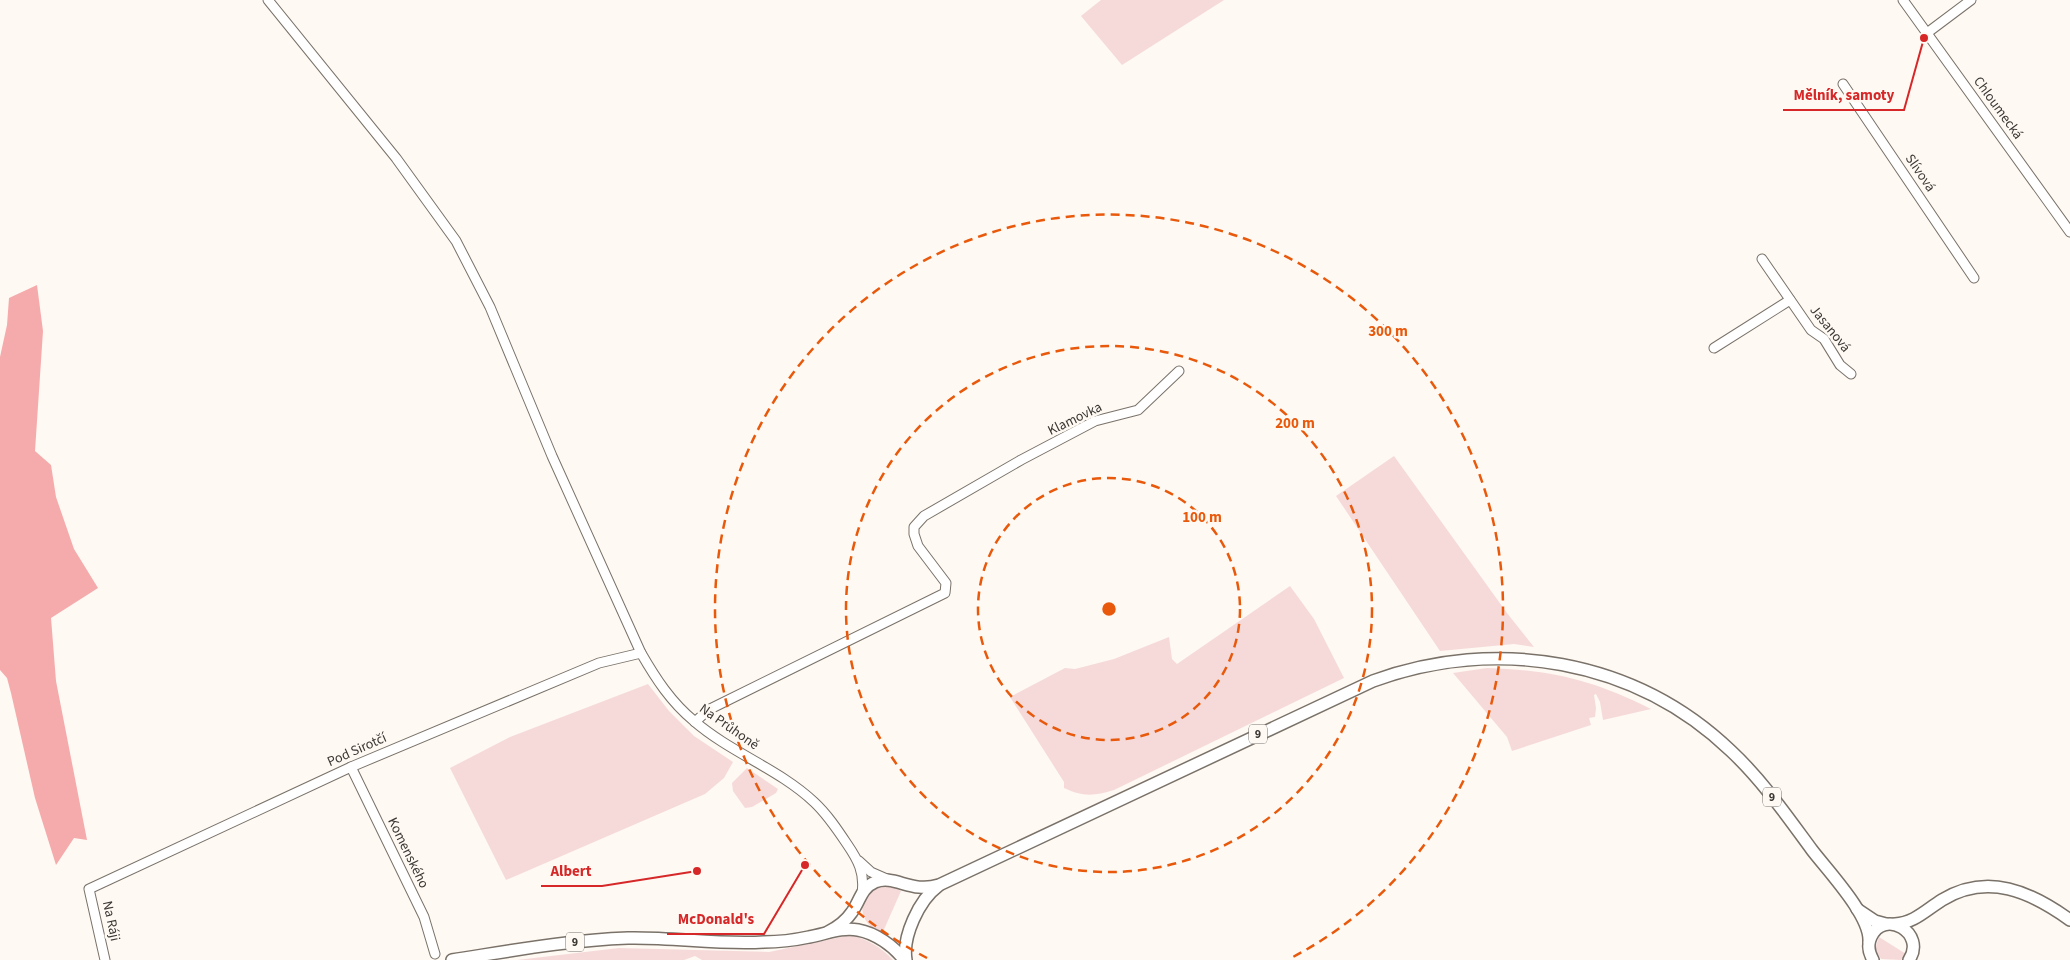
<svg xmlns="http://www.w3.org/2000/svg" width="2070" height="960" viewBox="0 0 2070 960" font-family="'Source Sans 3',sans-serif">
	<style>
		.green { fill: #f6dada }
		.forest { fill: #f5abac }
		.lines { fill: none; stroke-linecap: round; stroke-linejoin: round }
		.minor-casing { stroke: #7a7269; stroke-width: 11 }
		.major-casing { stroke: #7a7269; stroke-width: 14 }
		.minor { stroke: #fff; stroke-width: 9 }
		.major { stroke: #fff; stroke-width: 11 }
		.ring { fill: none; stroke: #e8590c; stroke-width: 2.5; stroke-dasharray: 9 6 }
		.labels { text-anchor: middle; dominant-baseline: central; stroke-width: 5; stroke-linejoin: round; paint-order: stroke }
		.shield { fill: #fef9f3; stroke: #76716d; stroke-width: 1 }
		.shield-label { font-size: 12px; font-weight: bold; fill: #3b3733 }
		.street-label { font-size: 14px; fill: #3b3733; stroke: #fef9f3 }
		.centre { fill: #e8590c; stroke: #fef9f3; stroke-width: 2.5 }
		.ring-label { font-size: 15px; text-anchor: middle; font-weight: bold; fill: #e8590c; stroke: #fef9f3; stroke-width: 5; stroke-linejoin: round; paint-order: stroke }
		.leader { fill: none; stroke: #d62828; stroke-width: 2 }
		.callout-dot { fill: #d62828; stroke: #fef9f3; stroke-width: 2 }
		.callout-label { font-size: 15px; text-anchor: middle; font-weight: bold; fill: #d62828; stroke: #fef9f3; stroke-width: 5; stroke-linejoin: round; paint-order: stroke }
	</style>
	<rect width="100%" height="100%" fill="#fef9f3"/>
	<g class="green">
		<path d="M1101,0H1224L1122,65L1081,16Z"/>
		<path d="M1394,456L1507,613L1534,647L1514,644L1440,651L1336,496Z"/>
		<path d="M1290,586L1314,619L1344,678L1114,790C1094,796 1083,797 1064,788V782L1010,697L1065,668L1075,669L1114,659L1169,637L1172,659L1177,664Z"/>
		<path d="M1487,668C1552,670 1593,680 1651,709L1603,720L1600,702L1596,694L1594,695L1596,708L1595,717L1589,718L1591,725L1512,751L1507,737L1453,673Z"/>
		<path d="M648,684L669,711L694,736L733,762L724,778L705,794L506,880L450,768L510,737Z"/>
		<path d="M747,768L778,789L776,793L752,807L745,808L733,791L732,783Z"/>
		<path d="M881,886H892L901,891L882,934C858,923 854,897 881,886Z"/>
		<path d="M851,935C868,940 880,946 893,960H702L695,956L684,960H517L619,948L769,952Z"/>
		<path d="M1879,937L1906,954L1901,960L1881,959L1875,949Z"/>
	</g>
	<path class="forest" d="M37,285L43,331L35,451L51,465L56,497L74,549L98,588L51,618L56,681L87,840L74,838L56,865L35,798L11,693L7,678L0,670V357L7,325L9,298Z"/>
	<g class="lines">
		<defs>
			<g id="minor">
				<path d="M268,0L396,158L456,241L490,307L552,456L641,653C656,679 671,702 694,721C731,753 779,769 814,802C827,814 837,829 847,844C858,860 865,873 862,893"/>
				<path d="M1903,0L2070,232"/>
				<path d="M1927,33L1971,0"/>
				<path d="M1843,84L1974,278"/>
				<path d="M1762,259L1811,330L1824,339L1840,365L1851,374"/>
				<path d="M1714,348L1790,300"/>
				<path d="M695,722L708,710L945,593L946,583L918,546L914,534V527L924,516L1021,460L1095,421L1138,410L1179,371"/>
				<path d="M351,767L424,917L435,954"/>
				<path d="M859,861L871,872L887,879"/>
				<path d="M105,960L89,889L351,767L599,663L641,653"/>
			</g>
			<g id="major">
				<path d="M1857,909L1875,921L1886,924"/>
				<path d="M1895,924C1914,923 1926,910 1942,900C1988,872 2031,892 2070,920"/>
				<path d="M828,932C838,927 846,921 852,912C860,901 861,888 875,882C895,874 911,894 939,885L1373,681C1496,636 1635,659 1731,751C1762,780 1787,816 1812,850C1828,871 1871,916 1869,942"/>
				<path d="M452,960C510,951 569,940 628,938C674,937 719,945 764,942C779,942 795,940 809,937C826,934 841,927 858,930C875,933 894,946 904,960"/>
				<path d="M906,960C902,937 919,900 938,886"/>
				<path d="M1873,960C1869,953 1867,945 1871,937C1884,908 1927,933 1909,960"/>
			</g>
		</defs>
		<use href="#minor" class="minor-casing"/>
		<use href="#major" class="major-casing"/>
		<use href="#minor" class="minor"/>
		<use href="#major" class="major"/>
	</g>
	<g class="ring">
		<circle cx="1109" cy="609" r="131"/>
		<circle cx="1109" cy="609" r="263"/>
		<path d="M927 958A394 394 0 1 1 1291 958"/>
	</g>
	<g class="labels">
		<g class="shield">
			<rect x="1249" y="724.5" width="18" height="19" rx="4"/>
			<rect x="1763" y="787.5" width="18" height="19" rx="4"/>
			<rect x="566" y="932.5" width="18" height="19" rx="4"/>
		</g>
		<g class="shield-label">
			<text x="1258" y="734">9</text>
			<text x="1772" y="797">9</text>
			<text x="575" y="942">9</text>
		</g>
		<g class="street-label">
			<text transform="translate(1998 108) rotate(54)">Chloumecká</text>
			<text transform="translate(1920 173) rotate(56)">Slívová</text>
			<text transform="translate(1830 329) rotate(51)">Jasanová</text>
			<text transform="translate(1075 419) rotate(-26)">Klamovka</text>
			<text transform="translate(729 727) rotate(35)">Na Průhoně</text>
			<text transform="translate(357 750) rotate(-24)">Pod Sirotčí</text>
			<text transform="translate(408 853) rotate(64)">Komenského</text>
			<text transform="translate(111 921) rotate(78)">Na Ráji</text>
		</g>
	</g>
	<circle cx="1109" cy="609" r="8" class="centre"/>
	<g class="ring-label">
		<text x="1388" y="336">300 m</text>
		<text x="1295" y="428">200 m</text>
		<text x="1202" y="522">100 m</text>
	</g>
	<path class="leader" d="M1924 38L1904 110H1783M697 871L602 886H541M805 865L764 934H667"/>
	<g class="callout-dot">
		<circle cx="1924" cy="38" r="5"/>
		<circle cx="697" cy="871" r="5"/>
		<circle cx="805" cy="865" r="5"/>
	</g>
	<g class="callout-label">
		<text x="1844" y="100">Mělník, samoty</text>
		<text x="571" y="876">Albert</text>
		<text x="716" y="924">McDonald's</text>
	</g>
</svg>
